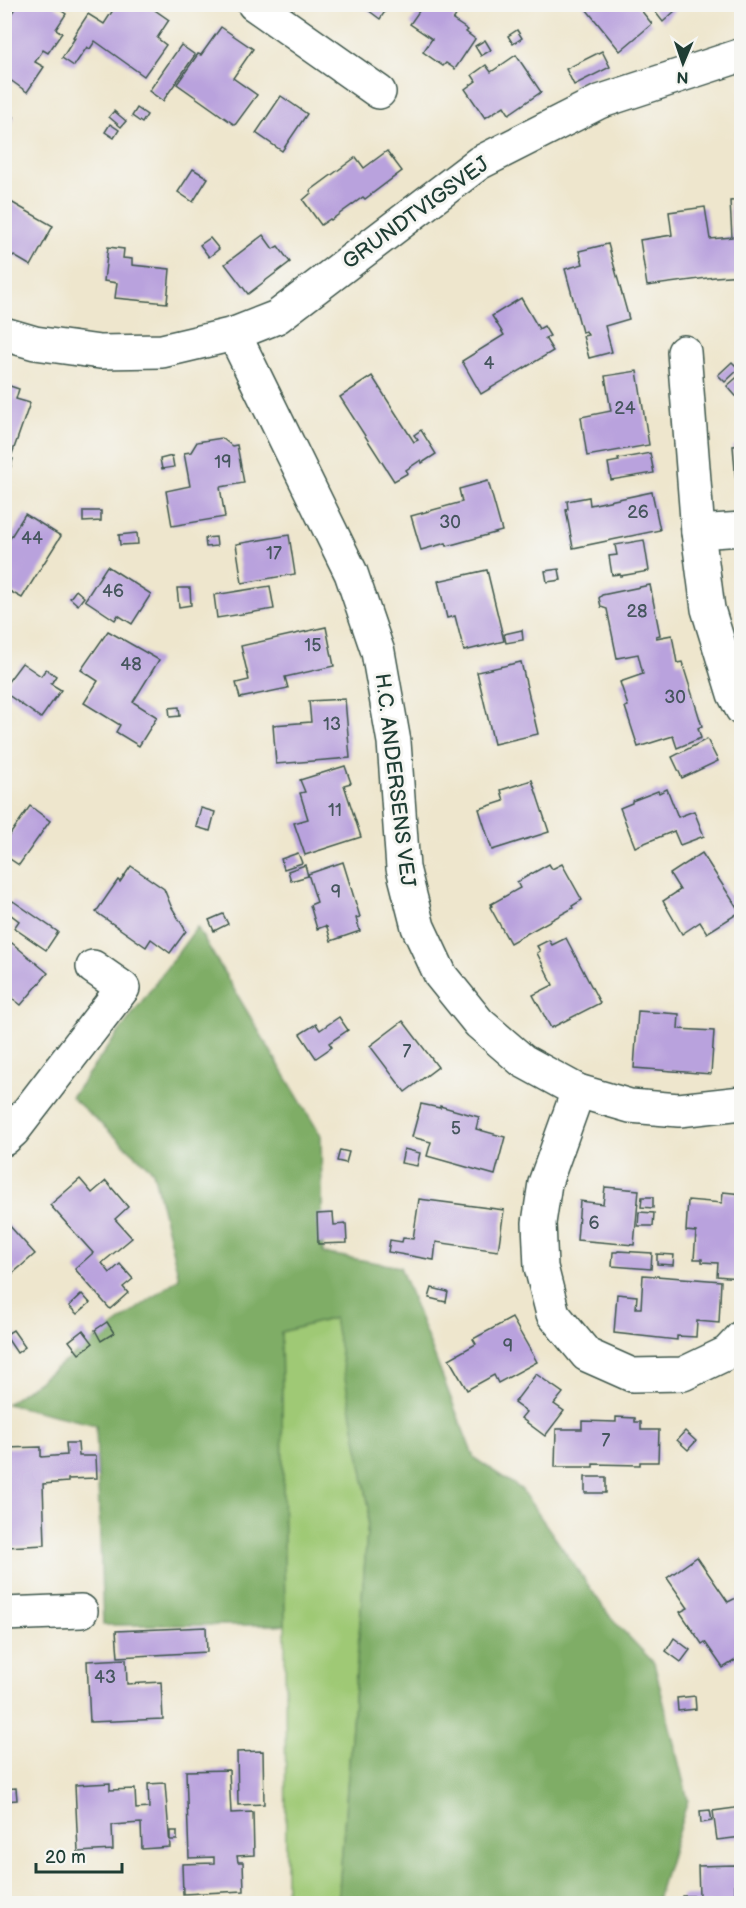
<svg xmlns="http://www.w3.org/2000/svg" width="746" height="1908" viewBox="0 0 746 1908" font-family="'Balsamiq Sans',sans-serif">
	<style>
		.green { fill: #9fc975; stroke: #5f8354; stroke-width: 1.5 }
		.forest { fill: #7fad66; stroke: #4f754d; stroke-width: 1.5 }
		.building { fill: #b9a2dd }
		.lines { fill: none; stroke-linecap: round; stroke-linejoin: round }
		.minor-casing { stroke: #3e564b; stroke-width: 36 }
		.minor { stroke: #fff; stroke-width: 33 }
		.labels { text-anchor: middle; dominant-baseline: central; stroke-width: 6; stroke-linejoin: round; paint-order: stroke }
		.number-label { font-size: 18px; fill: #46565e }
		.street-label { font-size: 21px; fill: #1f3d34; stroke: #f6f6f2 }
	</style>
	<rect width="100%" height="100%" fill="#f6f6f2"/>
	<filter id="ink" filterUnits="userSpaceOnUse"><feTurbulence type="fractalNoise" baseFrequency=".0167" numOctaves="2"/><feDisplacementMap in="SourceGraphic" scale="12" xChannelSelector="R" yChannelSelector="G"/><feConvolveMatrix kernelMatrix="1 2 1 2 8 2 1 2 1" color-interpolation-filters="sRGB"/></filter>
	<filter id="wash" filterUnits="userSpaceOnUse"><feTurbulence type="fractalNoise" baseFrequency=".008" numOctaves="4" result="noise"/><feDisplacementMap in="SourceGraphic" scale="24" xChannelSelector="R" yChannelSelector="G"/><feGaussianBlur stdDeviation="1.35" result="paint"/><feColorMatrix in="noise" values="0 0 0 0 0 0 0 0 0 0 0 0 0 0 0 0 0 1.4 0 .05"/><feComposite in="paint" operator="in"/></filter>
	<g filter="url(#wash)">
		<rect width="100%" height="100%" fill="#eee6cd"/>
		<path class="green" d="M335,1318L369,1508L338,1903H286L285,1625L281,1332Z"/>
		<path class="forest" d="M197,927L321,1136L323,1253L400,1267L474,1458L521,1489L611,1618L654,1663L688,1800L656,1903H338L369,1508L334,1318L281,1332L285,1625H103L96,1425L7,1404L179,1278L153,1171L71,1097Z"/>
		<g id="blocks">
			<g class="building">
				<path d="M18,4H52L66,14L56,29L62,33L48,53L43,50L35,62L44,67L27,92L6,77L4,78V24Z"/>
				<path d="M117,4H146L169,20L157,38L166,45L144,76L95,41L90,49L87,47L74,66L62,58L75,38L73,37L88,14L104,24Z"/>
				<path d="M360,4H390L380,19Z"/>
				<path d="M424,4H453L460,9L453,20L468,30L466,32L475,39L455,69L446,63L443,66L423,52L432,39L410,24Z"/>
				<path d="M582,4H636L652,24L620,51Z"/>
				<path d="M649,4H671L676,10L663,22Z"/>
				<path d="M221,27L253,49L233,78L257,95L235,125L177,84L198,54L201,55Z"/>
				<path d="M517,30L522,38L513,44L508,36Z"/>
				<path d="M485,40L491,50L481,56L475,46Z"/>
				<path d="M181,45L195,55L163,101L149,91Z"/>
				<path d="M602,51L610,67L574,85L566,69Z"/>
				<path d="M516,55L541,92L509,114L504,106L485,118L465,89L476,81L472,75L486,65L491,72Z"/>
				<path d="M281,96L307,114L282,151L256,133Z"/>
				<path d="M137,108L147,115L142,123L132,116Z"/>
				<path d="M114,111L126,121L121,127L109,117Z"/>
				<path d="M4,113L14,117L4,138Z"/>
				<path d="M110,124L119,130L114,138L105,132Z"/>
				<path d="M387,151L402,171L365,199L363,197L331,220L330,219L321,225L303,200L311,193L310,191L356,157L364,168Z"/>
				<path d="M193,169L208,178L193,202L178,192Z"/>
				<path d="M4,198L53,226L31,266L4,250Z"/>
				<path d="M742,200V275L715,277L647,286L640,240L672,235L669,212L705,207L710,239L732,237L730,201Z"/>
				<path d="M263,235L273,249L278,246L290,262L248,294L225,264Z"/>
				<path d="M210,238L219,249L209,257L200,245Z"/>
				<path d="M608,244L629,319L605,326L612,352L589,358L583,336L588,335L586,331L582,332L565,269L583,264L579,251Z"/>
				<path d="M108,247L124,249L123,258L132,259V265L170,269L167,303L115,298L117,283L104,281Z"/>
				<path d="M521,298L539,329L544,326L550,336L545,338L553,351L481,394L462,361L504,335L492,316Z"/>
				<path d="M732,362L739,369L725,382L718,375Z"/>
				<path d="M637,371L649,445L587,456L581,417L611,411L605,376Z"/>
				<path d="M742,373V403L727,386Z"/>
				<path d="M372,376L414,442L418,440L414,435L421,430L436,454L422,463L421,460L406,470L408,473L394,481L340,397Z"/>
				<path d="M4,384L19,389L16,399L30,403L12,454L4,452Z"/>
				<path d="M222,438L232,446L237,445L244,483L220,487L225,517L172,526L166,491L190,486L184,453L191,452L197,442Z"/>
				<path d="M742,445V494L737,495L733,446Z"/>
				<path d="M650,453L654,473L611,480L608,463L619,461L618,459Z"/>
				<path d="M4,456L13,459L5,486H4Z"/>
				<path d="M172,456L174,467L162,469L160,459Z"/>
				<path d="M488,481L502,531L447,546L446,543L421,550L411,516L462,502L459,489Z"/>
				<path d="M652,492L660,530L573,548L566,510L568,509L567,501L589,497L590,505Z"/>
				<path d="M83,511H101V521L83,522Z"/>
				<path d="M25,514L61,536L22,598L4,588V548Z"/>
				<path d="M137,533L138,544L120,545L119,535Z"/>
				<path d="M289,535L295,574L242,583L236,544Z"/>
				<path d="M216,537L217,546L206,547L205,538Z"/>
				<path d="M644,540L649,571L620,576V574L612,575L609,556L617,555L615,545Z"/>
				<path d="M107,566L151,594L132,624L118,615L115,620L85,600Z"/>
				<path d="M559,569L561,580L547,582L545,571Z"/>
				<path d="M487,570L504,641L464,651L455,616L447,618L438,581Z"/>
				<path d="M650,585L660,635L656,636V638L672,635L677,663L682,662L702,726L698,728L701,738L677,748L673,736L638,747L625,707L628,706L620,682L643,674L638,654L617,658L607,609L601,607L599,598L602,595Z"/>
				<path d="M270,586L274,609L217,618L214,595Z"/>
				<path d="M177,588H190L191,605L179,607Z"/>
				<path d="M76,590L84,597L78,605L70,598Z"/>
				<path d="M326,627L334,666L285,677L288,688L240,698L236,683L249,680L241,646Z"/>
				<path d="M522,630L523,640L506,643L504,634Z"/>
				<path d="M108,631L159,660L133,702L157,717L139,746L116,732L120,725L84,703L98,681L81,670Z"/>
				<path d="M521,662L538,734L494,744L477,672Z"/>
				<path d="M22,663L41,676L46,669L56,676L51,684L61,690L41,718L4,692V687Z"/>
				<path d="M345,699L350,758L276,764L273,725L311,722L309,701Z"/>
				<path d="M179,707L180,716L170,717L169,708Z"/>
				<path d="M707,739L718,761L682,778L672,757Z"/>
				<path d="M345,766L351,783L344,785L361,837L305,855L294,823L308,819L300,793L305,792L300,780Z"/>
				<path d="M532,780L549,832L492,850L479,809L504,801L501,790Z"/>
				<path d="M667,789L678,817L694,811L704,836L680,845L674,831L635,847L620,808L632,803V801L658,791L659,793Z"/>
				<path d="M30,806L50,821L19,865L4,855V843Z"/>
				<path d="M201,808L215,812L210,831L196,827Z"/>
				<path d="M298,853L302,863L284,869L281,859Z"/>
				<path d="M702,853L740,912L707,933L700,922L682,934L663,901L680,890L670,874Z"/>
				<path d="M343,862L360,917L356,918L360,931L331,941L327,927L325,926L317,929L310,905L317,902L308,874Z"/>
				<path d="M549,864L552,869L562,864L582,900L572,906L573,908L510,943L490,907L492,906L491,904L520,888L517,882Z"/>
				<path d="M305,865L308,876L291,881L288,871Z"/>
				<path d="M131,866L164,889L171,906L186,931L170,953L151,939L146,947L96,912L118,880L120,882Z"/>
				<path d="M13,901L58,932L46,950L14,928L19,921L6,911Z"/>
				<path d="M223,914L228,924L214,931L209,920Z"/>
				<path d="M566,938L600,1003L551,1028L533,995L553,985L537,953L540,951L537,946L549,940L552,945Z"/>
				<path d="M12,943L48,973L21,1005L12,998L4,1007V951Z"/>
				<path d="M638,1011L679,1014L678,1029L714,1031L711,1074L634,1068Z"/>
				<path d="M339,1017L348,1030L329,1043L332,1047L316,1058L300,1034L316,1024L320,1030Z"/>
				<path d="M403,1021L438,1067L405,1092L370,1046Z"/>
				<path d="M421,1104L440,1108V1106L479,1117L476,1129L505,1137L495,1175L427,1156L431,1142L412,1137Z"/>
				<path d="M404,1149L420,1153L417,1166L401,1163Z"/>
				<path d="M340,1150L349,1152L346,1163L337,1161Z"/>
				<path d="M80,1179L92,1193L106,1181L128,1207L115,1219L132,1238L102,1263L110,1273L120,1264L133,1279L123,1287L128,1293L110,1309L75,1269L93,1253L50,1205Z"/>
				<path d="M605,1187L639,1190L634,1245L577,1240L580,1201L603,1204Z"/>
				<path d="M723,1192L742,1194V1265H739L738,1278L717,1276L718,1263L702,1262V1259H694L696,1232L686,1231L688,1200L722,1203Z"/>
				<path d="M642,1197H653V1208L641,1207Z"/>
				<path d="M419,1199L504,1210L498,1251L436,1242L434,1260L388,1252L390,1240L402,1242L403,1238L413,1239Z"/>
				<path d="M639,1212L654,1213L653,1226H638Z"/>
				<path d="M333,1213L334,1225L346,1224L347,1243L318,1244L317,1214Z"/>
				<path d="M8,1224L35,1254L4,1281V1227Z"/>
				<path d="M618,1251L652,1253L651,1269L612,1266L613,1252H617Z"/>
				<path d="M657,1254L674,1255L673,1265L657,1264Z"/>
				<path d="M643,1275L721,1281L719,1323L697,1321L696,1337L677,1336V1340L614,1333L617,1294L637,1296L636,1308H641Z"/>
				<path d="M432,1288L448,1292L446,1302L429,1298Z"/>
				<path d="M82,1294L90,1303L77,1314L69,1306Z"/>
				<path d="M512,1318L537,1362L498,1383L494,1375L467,1390L449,1359L476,1344L473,1339Z"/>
				<path d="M107,1322L114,1333L101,1341L95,1330Z"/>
				<path d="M13,1330L25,1347L17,1353L5,1335Z"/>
				<path d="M83,1330L93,1343L79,1354L69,1341Z"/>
				<path d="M536,1374L563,1393L554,1404L564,1411L545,1436L521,1418L526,1412L514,1403Z"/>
				<path d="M616,1417L635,1418V1422H641V1430H659L658,1462H640V1465L593,1464V1467H555L556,1429H582V1421L616,1422Z"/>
				<path d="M685,1431L696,1441L688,1450L677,1440Z"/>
				<path d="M66,1443H78L79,1456H96L97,1478L68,1479V1482L43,1484L45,1545L6,1547L4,1448L41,1447V1457L67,1455Z"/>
				<rect x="585" y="1477" width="21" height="16"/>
				<path d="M697,1557L728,1602L742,1595V1656L723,1668L705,1642L702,1644L680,1612L688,1608L667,1578Z"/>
				<path d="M206,1627L207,1652L118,1657L116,1631Z"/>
				<path d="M674,1638L690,1650L681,1662L666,1651Z"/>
				<path d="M126,1659L127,1684L161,1682L163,1719L90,1722L87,1661Z"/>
				<path d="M695,1696L696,1709L678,1711L677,1698Z"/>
				<path d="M263,1751L264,1804L238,1805L237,1752Z"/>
				<path d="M229,1770L231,1813L253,1812L254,1855L237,1856L238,1862H243L244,1891L183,1894L182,1864L214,1863V1857L189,1858L186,1771Z"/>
				<path d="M110,1783V1790L135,1789L136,1809L149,1808L148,1784L165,1783L170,1847L142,1849L141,1823L112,1825L113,1850L78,1852L75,1785Z"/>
				<path d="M16,1788L17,1800L4,1801V1789Z"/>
				<path d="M742,1807V1837L717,1840L713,1811Z"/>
				<path d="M710,1810L712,1821L701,1823L700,1811Z"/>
				<rect x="170" y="1831" width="7" height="9"/>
				<path d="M735,1865V1895H742V1904H682V1896H699L698,1866Z"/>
			</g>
		</g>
	</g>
	<g filter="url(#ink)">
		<use href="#blocks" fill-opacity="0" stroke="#3e564b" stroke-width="1.5"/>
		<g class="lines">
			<defs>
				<g id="minor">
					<path d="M254,4L379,92"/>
					<path d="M4,334L35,343L100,352L162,351L234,334L277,317L479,163L599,102L742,55"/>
					<path d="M234,334L351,573L378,652L394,742L403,868L418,927L441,976L479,1023L523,1061L578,1091L630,1106L679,1110L742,1103"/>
					<path d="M684,352L698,532L708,609L734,694L742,709"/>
					<path d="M698,532L742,529"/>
					<path d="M578,1091L545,1183L539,1223L541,1267L553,1314L587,1355L632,1375L683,1374L727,1353L742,1337"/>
					<path d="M4,1139L13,1131L123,988L93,967"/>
					<path d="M4,1614L81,1611"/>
				</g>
			</defs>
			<use href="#minor" class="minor-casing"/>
			<use href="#minor" class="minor"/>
		</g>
	</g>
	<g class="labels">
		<g class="number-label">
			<text x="489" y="363">4</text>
			<text x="625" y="408">24</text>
			<text x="223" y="462">19</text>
			<text x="638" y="512">26</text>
			<text x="450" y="522">30</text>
			<text x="32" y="538">44</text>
			<text x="274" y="553">17</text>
			<text x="113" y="591">46</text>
			<text x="637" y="611">28</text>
			<text x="313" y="645">15</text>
			<text x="131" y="664">48</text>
			<text x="675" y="697">30</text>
			<text x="332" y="724">13</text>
			<text x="335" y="810">11</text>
			<text x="336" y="892">9</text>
			<text x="407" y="1051">7</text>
			<text x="456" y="1128">5</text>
			<text x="594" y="1223">6</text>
			<text x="508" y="1346">9</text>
			<text x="606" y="1440">7</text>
			<text x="105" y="1677">43</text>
		</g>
		<g class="street-label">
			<text transform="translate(416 213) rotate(-36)">GRUNDTVIGSVEJ</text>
			<text transform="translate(395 780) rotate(83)">H.C. ANDERSENS VEJ</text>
		</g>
	</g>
	<rect width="746" height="1908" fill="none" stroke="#f6f6f2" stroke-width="24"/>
	<g transform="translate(683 63) rotate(182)" stroke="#f6f6f2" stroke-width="4.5" paint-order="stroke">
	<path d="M0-4.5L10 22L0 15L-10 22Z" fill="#1f3d34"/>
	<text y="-9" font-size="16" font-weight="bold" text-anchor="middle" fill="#1f3d34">N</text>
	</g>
	<path d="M36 1863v9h86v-9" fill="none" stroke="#1f3d34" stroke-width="3"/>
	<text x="45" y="1863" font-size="18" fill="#1f3d34" stroke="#f6f6f2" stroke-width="4.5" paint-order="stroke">20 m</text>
</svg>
